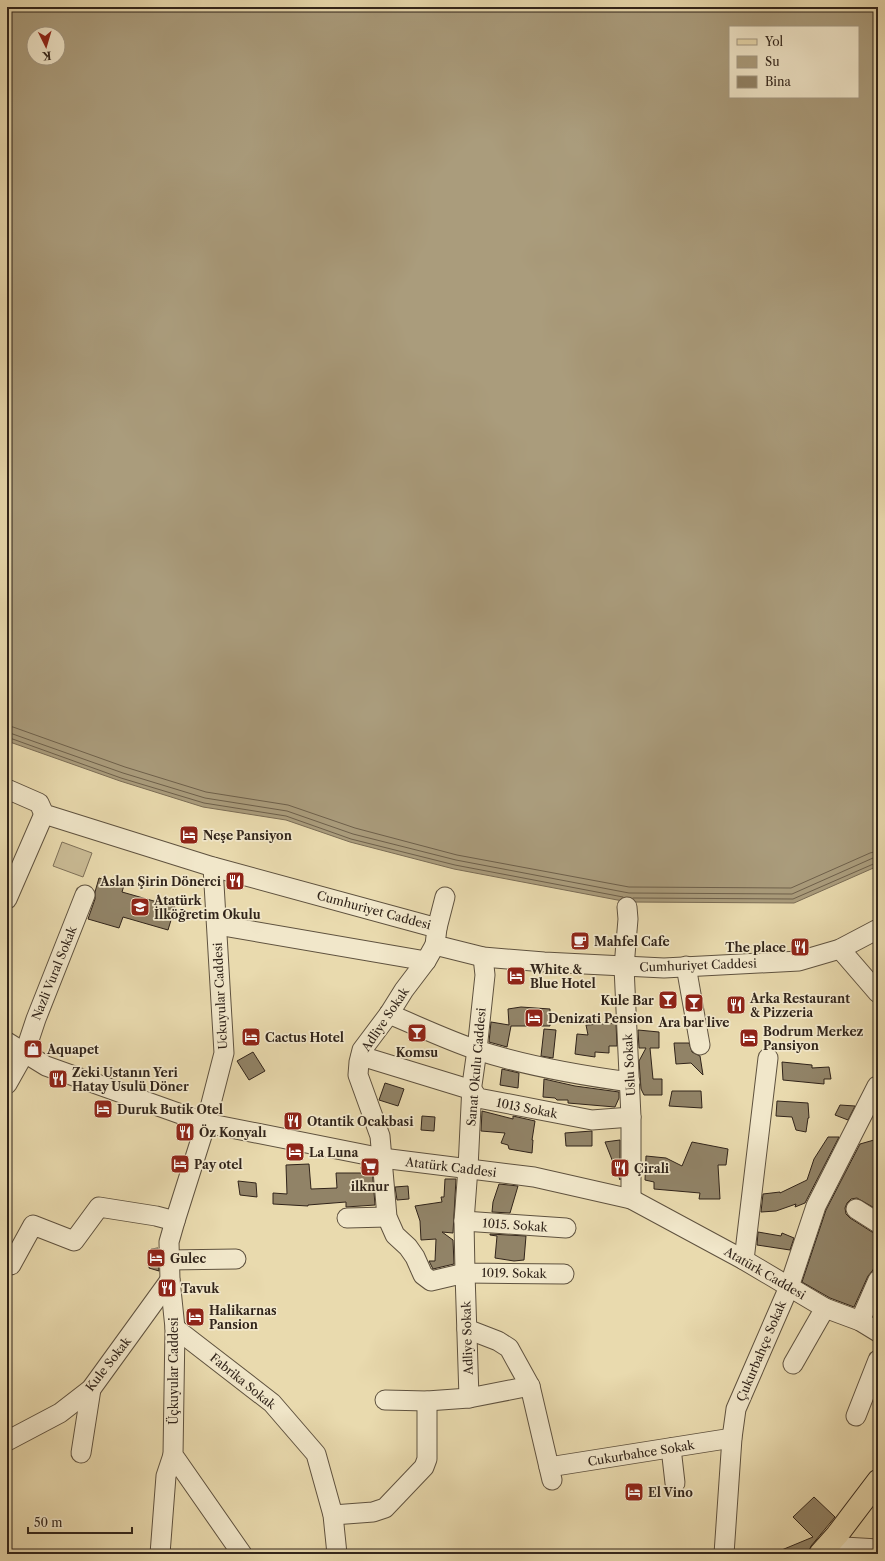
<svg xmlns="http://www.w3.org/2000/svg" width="885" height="1561" viewBox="0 0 885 1561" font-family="'Libre Caslon Text',serif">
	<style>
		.green { fill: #cabb95; stroke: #7e7058 }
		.water { fill: #aa9c7c; stroke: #7a6c55; fill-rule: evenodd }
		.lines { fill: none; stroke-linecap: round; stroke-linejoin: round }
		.shore { stroke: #6e604b; stroke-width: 1 }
		.building { fill: #918367; stroke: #31241a }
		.minor-casing { stroke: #5f523f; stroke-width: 21 }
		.major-casing { stroke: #31241a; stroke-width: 24 }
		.minor { stroke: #f1e7ca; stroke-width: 19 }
		.major { stroke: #e9daae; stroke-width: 22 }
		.labels { text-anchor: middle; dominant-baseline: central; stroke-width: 3.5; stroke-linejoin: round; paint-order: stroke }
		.poi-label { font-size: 12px; font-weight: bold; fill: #31241a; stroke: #f1e7ca; text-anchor: start }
		.street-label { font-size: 12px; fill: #31241a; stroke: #f1e7ca }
	</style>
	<rect width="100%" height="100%" fill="#e9daae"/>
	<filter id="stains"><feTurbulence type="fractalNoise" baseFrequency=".005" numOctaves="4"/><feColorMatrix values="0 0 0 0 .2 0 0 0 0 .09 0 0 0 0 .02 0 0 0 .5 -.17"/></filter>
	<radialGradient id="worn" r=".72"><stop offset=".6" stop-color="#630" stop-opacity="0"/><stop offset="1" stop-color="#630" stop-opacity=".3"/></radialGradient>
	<path class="green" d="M62,842L92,853L83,877L53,866Z"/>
	<path class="water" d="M7,7H878V866L794,903L628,902L454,869L350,842L286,820L203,807L120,781L7,741ZM730,27H858V97H730ZM34,34H58V58H34Z"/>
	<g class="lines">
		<g class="shore">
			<path d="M7,726L13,727L125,767L206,792L288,805L355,828L457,855L629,887L791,888L870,853L878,851"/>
			<path d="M7,732L123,773L205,798L287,811L353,834L456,860L629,893L792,894L873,858L878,857"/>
			<path d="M7,737L121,778L204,803L286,816L351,839L455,865L623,897"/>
			<path d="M633,898L793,899L878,862"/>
		</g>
	</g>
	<g class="building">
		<path d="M99,878L111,882L112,878L125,882L122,892L175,907L168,930L123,917L119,928L88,919L95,899V892Z"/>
		<path d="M521,1007L550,1009V1026H511L507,1047L489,1042L491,1022L509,1025L508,1009Z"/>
		<path d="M616,1023L617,1046H609V1053L595,1052V1057L575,1054L577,1034L588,1035L586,1025Z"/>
		<path d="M544,1029L556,1030L553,1058L541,1056Z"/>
		<path d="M638,1030L659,1032V1048H650L653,1079H662V1095H644L641,1089L639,1061L646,1048H639Z"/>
		<path d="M674,1043H689L692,1052L700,1056L703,1075L691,1063L676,1064Z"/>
		<path d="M253,1052L265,1071L249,1080L237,1061Z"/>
		<path d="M782,1062L812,1065V1068L829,1067L831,1079H824V1084L783,1080Z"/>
		<path d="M502,1069L519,1073L518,1088L500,1085Z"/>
		<path d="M544,1079L575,1086L619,1092V1098L615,1107L568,1103V1100H557L555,1098L543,1097Z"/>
		<path d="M385,1083L404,1089L398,1106L379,1100Z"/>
		<path d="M672,1091H701L702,1108L669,1106Z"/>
		<path d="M777,1101L808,1103L809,1118H808L806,1132L796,1130L792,1117L776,1116Z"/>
		<path d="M840,1105L855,1106L848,1120L835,1115Z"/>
		<path d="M482,1111L513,1119V1116L535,1121L532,1140H533L532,1153L509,1149L508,1145L501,1143L505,1133L481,1131Z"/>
		<path d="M422,1116L435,1117L434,1131L421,1130Z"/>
		<path d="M592,1131V1146H566L565,1133Z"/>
		<path d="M828,1137H839L805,1203L795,1207L796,1204L776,1211L761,1212L763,1194L780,1192V1193L807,1180L814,1159Z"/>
		<path d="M620,1140V1180L605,1142Z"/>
		<path d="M874,1140L878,1163V1210L857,1198L851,1199L847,1203L845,1208L846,1214L850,1218L872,1232L878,1234V1256L873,1270L868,1276L854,1307L830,1298L802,1282L826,1210L860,1144Z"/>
		<path d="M692,1142L728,1149L726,1165H718L720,1199H699L700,1193L654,1189V1182L645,1180L646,1156L666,1158L682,1166Z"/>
		<path d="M309,1164L311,1189L337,1188L336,1173H362L361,1167H372L375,1205L346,1207V1202L308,1205V1206L273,1204V1193L287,1194L286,1165Z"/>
		<path d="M445,1179H456L453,1233L442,1232L453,1240L454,1264L433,1269L429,1261H435L436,1239L421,1240L420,1221L415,1206L442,1202L441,1197H444Z"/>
		<path d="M238,1181L256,1183L257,1197L240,1195Z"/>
		<path d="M499,1184L518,1186L510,1213L492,1212L493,1202Z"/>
		<path d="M408,1186L409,1199L397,1200L395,1187Z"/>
		<path d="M758,1232L781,1236L782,1233L794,1238L790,1250L757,1245Z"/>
		<path d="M490,1234L526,1236L524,1260L514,1261L495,1258L497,1236L490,1235Z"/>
		<path d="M158,1248V1261L159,1271L149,1268L151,1249Z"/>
		<path d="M814,1497L835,1517L811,1546L808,1554H772L813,1537L793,1517Z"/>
	</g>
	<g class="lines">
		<defs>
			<g id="minor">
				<path d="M7,789L39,803L44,814L213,867L437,928L435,945L483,957L544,962L664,968L799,961L840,949L878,929"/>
				<path d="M213,867L224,1053L206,1123L175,1221L169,1242L170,1280L175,1328L173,1455L242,1554"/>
				<path d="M7,899L44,814"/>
				<path d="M627,907L628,919L624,967L631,1117V1199"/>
				<path d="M217,925L426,961"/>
				<path d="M437,928L445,897"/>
				<path d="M435,945L426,961L404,990L389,1014L362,1050L359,1062L358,1075L380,1136L387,1217L395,1235L408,1247L415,1257L423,1275L431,1281L465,1273L469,1398"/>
				<path d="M840,949L878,993"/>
				<path d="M483,957L485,975L477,1050L472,1085L468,1168L464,1221L465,1273L564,1274"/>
				<path d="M686,966L700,1045"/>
				<path d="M389,1014C418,1026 447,1040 477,1050C526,1066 578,1075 630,1082"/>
				<path d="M7,1042L46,1066L206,1123L382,1158L534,1177L631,1199L744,1260L825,1308L860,1321L878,1332"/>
				<path d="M361,1056L472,1090L478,1098L592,1120L631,1117"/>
				<path d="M7,1084L25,1052L36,1019L85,895"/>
				<path d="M856,1209L878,1223"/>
				<path d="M347,1218L387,1217"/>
				<path d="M464,1221L566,1228"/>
				<path d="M169,1260L236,1259"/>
				<path d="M744,1260L768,1058"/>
				<path d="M11,1265L33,1225L74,1241L99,1207L156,1216L175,1221"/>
				<path d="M860,1321L878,1280"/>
				<path d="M175,1328L272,1403L316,1454L333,1515L337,1554"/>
				<path d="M467,1329L498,1341L509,1348L530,1386L552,1480"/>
				<path d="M793,1364L825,1308"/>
				<path d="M385,1400L427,1401L469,1398L530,1386"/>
				<path d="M856,1416L878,1360"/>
				<path d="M7,1441L60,1413L91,1389L170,1280"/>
				<path d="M671,1448L675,1483"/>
				<path d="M81,1453L91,1389"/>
				<path d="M549,1467L732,1438"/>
				<path d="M333,1515L373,1512L385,1508L424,1467L427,1459V1401"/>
				<path d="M827,1546L878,1549"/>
				<path d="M160,1554L166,1476L173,1455"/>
				<path d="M724,1554L732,1438L736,1409L789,1287L816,1206L877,1086"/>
			</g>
			<path id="major" d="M820,1554L837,1535L878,1481"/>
		</defs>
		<use href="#minor" class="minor-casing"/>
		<use href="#major" class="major-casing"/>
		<use href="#minor" class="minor"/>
		<use href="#major" class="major"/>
	</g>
	<defs>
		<symbol id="hotel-square" viewBox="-11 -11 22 22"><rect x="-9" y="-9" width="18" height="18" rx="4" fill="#8f2418" stroke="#f1e7ca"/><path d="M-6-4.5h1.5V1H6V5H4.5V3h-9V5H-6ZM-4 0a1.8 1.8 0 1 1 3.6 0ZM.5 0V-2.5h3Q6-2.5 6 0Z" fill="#fff"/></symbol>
		<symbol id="restaurant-square" viewBox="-11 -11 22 22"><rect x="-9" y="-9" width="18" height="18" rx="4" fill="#8f2418" stroke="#f1e7ca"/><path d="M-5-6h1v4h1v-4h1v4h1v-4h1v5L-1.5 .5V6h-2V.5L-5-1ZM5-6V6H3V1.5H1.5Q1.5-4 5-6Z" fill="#fff"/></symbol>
		<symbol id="school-square" viewBox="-11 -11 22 22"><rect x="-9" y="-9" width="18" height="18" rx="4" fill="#8f2418" stroke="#f1e7ca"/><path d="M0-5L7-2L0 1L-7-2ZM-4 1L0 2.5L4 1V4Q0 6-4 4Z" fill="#fff"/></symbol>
		<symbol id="cafe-square" viewBox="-11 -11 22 22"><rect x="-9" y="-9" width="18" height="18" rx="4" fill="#8f2418" stroke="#f1e7ca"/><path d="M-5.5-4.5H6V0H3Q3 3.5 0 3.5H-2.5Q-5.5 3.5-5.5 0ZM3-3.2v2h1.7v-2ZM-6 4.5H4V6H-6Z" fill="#fff"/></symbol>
		<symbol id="bar-square" viewBox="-11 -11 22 22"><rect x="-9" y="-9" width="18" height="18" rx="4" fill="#8f2418" stroke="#f1e7ca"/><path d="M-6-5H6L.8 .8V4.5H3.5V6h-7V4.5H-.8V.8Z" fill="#fff"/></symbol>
		<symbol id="shop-square" viewBox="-11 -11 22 22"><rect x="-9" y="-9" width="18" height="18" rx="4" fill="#8f2418" stroke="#f1e7ca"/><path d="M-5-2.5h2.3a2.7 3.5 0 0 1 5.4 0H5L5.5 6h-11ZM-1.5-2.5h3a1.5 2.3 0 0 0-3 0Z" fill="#fff"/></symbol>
		<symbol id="supermarket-square" viewBox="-11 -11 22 22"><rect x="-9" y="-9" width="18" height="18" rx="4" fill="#8f2418" stroke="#f1e7ca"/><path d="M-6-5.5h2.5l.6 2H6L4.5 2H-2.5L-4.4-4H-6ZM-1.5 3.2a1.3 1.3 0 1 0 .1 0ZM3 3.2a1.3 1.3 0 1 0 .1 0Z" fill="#fff"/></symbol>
	</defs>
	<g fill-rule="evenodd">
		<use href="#hotel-square" x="178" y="824" width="22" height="22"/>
		<use href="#restaurant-square" x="224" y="870" width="22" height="22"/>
		<use href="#school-square" x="129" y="896" width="22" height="22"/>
		<use href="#cafe-square" x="569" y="930" width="22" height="22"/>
		<use href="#restaurant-square" x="789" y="936" width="22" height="22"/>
		<use href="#hotel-square" x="505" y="965" width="22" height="22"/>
		<use href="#bar-square" x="657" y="989" width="22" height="22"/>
		<use href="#bar-square" x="683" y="992" width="22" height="22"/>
		<use href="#restaurant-square" x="725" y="994" width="22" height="22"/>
		<use href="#hotel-square" x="523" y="1007" width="22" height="22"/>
		<use href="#bar-square" x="406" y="1022" width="22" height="22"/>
		<use href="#hotel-square" x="240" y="1026" width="22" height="22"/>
		<use href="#hotel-square" x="738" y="1027" width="22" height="22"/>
		<use href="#shop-square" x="22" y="1038" width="22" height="22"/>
		<use href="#restaurant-square" x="47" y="1068" width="22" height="22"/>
		<use href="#hotel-square" x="92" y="1098" width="22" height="22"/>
		<use href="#restaurant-square" x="282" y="1110" width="22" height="22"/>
		<use href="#restaurant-square" x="174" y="1121" width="22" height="22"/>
		<use href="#hotel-square" x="284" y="1141" width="22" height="22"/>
		<use href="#hotel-square" x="169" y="1153" width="22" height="22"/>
		<use href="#supermarket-square" x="359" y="1156" width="22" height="22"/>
		<use href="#restaurant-square" x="609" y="1157" width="22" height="22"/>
		<use href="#hotel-square" x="145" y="1247" width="22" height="22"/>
		<use href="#restaurant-square" x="156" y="1277" width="22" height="22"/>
		<use href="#hotel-square" x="184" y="1306" width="22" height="22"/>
		<use href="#hotel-square" x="623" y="1481" width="22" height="22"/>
	</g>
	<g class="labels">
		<g class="poi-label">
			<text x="203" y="835">Neşe Pansiyon</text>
			<text x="221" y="881" text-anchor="end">Aslan Şirin Dönerci</text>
			<text x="154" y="900">Atatürk<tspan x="154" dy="14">İlköğretim Okulu</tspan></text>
			<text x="594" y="941">Mahfel Cafe</text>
			<text x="786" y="947" text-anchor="end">The place</text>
			<text x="530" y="969">White &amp;<tspan x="530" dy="14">Blue Hotel</tspan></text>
			<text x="750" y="998">Arka Restaurant<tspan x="750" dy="14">&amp; Pizzeria</tspan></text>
			<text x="654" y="1000" text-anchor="end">Kule Bar</text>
			<text x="548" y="1018">Denizati Pension</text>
			<text x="694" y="1022" text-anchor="middle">Ara bar live</text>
			<text x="763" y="1031">Bodrum Merkez<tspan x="763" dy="14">Pansiyon</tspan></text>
			<text x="265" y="1037">Cactus Hotel</text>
			<text x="47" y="1049">Aquapet</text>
			<text x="417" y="1052" text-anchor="middle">Komsu</text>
			<text x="72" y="1072">Zeki Ustanın Yeri<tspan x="72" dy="14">Hatay Usulü Döner</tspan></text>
			<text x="117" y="1109">Duruk Butik Otel</text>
			<text x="307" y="1121">Otantik Ocakbasi</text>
			<text x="199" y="1132">Öz Konyalı</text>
			<text x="309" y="1152">La Luna</text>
			<text x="194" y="1164">Pay otel</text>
			<text x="634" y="1168">Çirali</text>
			<text x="370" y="1186" text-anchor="middle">ilknur</text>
			<text x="170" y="1258">Gulec</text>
			<text x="181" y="1288">Tavuk</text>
			<text x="209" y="1310">Halikarnas<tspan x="209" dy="14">Pansion</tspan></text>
			<text x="648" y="1492">El Vino</text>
		</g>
		<g class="street-label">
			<text transform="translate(374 910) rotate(15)">Cumhuriyet Caddesi</text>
			<text transform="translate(698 965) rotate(-2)">Cumhuriyet Caddesi</text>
			<text transform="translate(54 973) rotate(-68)">Nazli Vural Sokak</text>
			<text transform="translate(220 996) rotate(-93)">Uckuyular Caddesi</text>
			<text transform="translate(385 1019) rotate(-56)">Adliye Sokak</text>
			<text transform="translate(629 1065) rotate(-93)">Uslu Sokak</text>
			<text transform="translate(476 1067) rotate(-85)">Sanat Okulu Caddesi</text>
			<text transform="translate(527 1108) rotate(11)">1013 Sokak</text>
			<text transform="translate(451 1167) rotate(7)">Atatürk Caddesi</text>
			<text transform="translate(515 1225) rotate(4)">1015. Sokak</text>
			<text transform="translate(514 1273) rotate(1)">1019. Sokak</text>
			<text transform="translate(765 1273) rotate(30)">Atatürk Caddesi</text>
			<text transform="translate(467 1338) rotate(-92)">Adliye Sokak</text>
			<text transform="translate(761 1351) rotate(-67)">Çukurbahçe Sokak</text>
			<text transform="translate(108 1364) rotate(-52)">Kule Sokak</text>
			<text transform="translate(173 1371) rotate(-90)">Üçkuyular Caddesi</text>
			<text transform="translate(243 1381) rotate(39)">Fabrika Sokak</text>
			<text transform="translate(641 1453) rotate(-9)">Cukurbahce Sokak</text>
		</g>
	</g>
	<rect width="885" height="1561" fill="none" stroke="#e9daae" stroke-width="24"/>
	<rect x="8" y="8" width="869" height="1545" fill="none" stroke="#31241a" stroke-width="2"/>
	<rect x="12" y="12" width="861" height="1537" fill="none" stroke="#31241a"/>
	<rect x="729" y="26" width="130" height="72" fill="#f1e7ca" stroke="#a49984"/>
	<rect x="737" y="39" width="20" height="6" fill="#e9daae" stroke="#a49984"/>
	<text x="765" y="46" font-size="12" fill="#31241a">Yol</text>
	<rect x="737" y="56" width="20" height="12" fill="#aa9c7c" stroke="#a49984"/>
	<text x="765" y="66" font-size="12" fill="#31241a">Su</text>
	<rect x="737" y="76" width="20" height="12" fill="#918367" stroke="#a49984"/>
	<text x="765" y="86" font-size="12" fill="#31241a">Bina</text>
	<g transform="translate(46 46) rotate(175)"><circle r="19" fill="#f1e7ca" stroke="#a49984"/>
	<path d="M0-3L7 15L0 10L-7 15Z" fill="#8f2418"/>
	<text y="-6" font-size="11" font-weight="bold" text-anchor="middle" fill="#31241a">K</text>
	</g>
	<path d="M28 1527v6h104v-6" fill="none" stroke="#31241a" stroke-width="2"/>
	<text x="34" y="1527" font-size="12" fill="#31241a" stroke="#f1e7ca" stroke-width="3" paint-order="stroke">50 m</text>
	<rect width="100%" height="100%" filter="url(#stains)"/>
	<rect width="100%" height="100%" fill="url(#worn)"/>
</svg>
